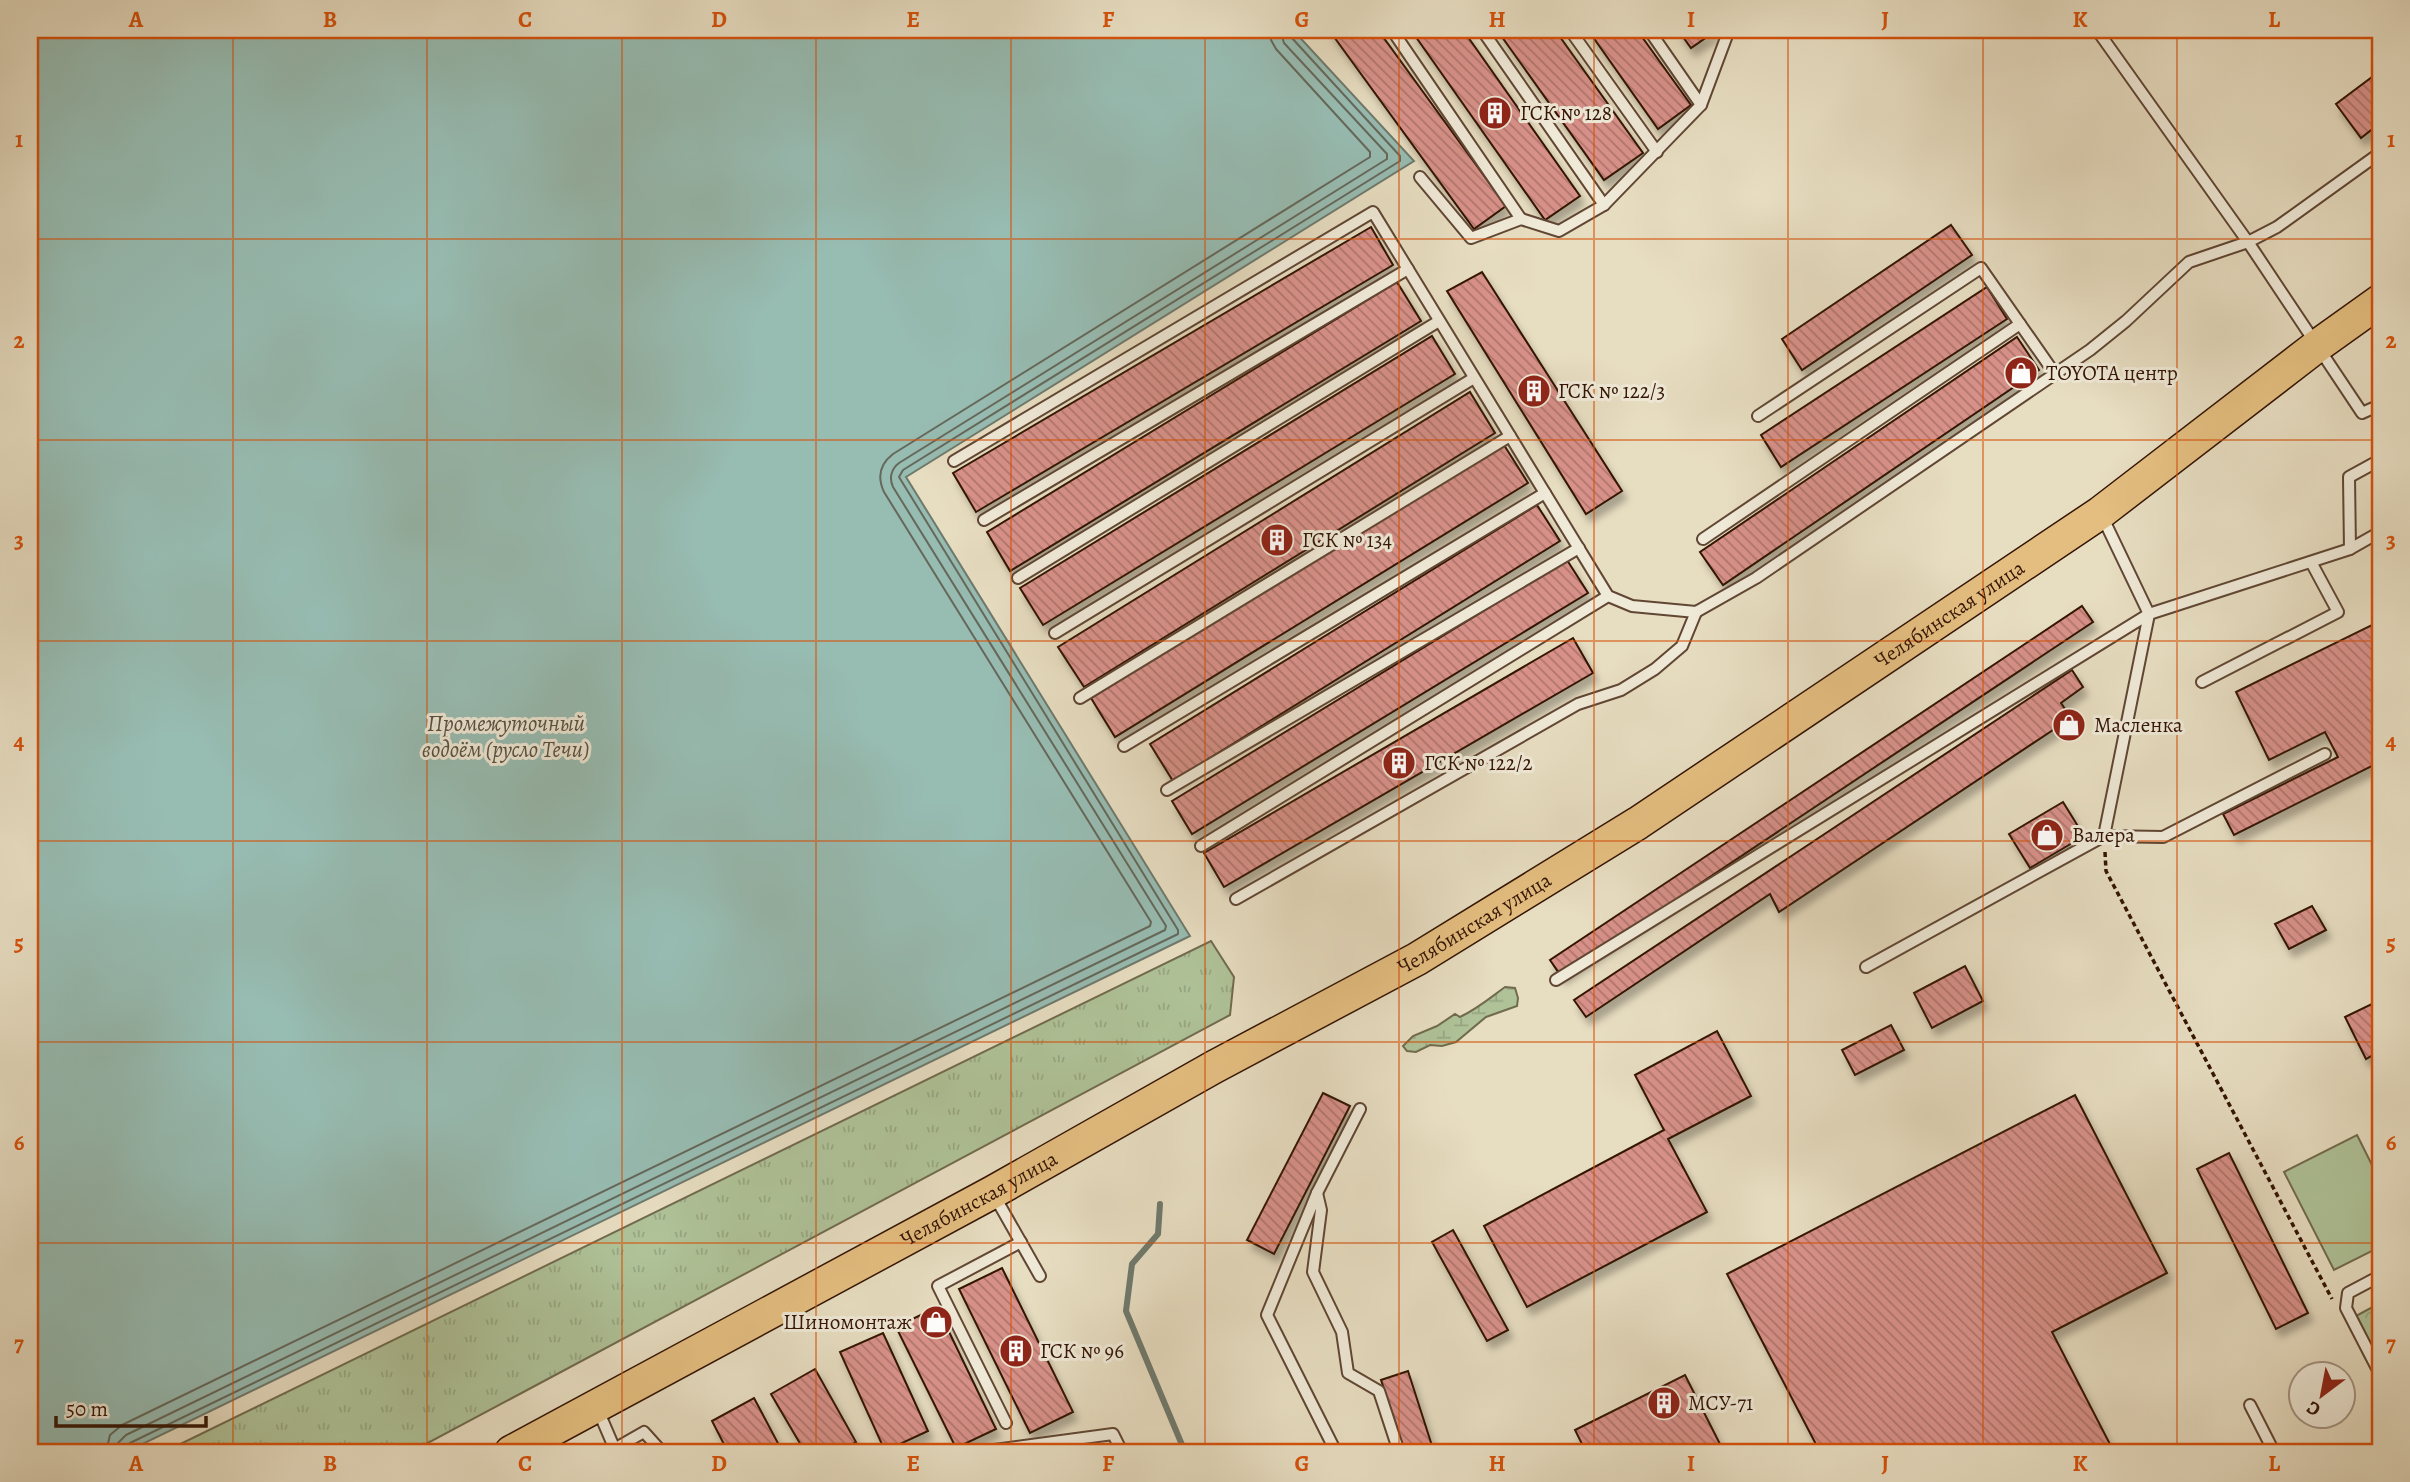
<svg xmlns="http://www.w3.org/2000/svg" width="2410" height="1482" viewBox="0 0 2410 1482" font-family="Alegreya,serif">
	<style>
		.grass { fill: url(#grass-tufts); stroke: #716b4e; stroke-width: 2 }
		.wetland { fill: url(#wetland-marsh); stroke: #716b4e; stroke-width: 2 }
		.park { fill: url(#park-crowns); stroke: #716b4e; stroke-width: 2 }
		.pitch { fill: #afc298; stroke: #716b4e; stroke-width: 2 }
		.water { fill: #97bcb2; stroke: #6f796c; stroke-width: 2 }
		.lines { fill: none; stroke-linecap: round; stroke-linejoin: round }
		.shore { stroke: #65685b; stroke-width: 2 }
		.stream { stroke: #6f796c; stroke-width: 6 }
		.building { fill: url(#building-back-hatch); stroke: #331404; stroke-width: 2; filter: url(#shadow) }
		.lane-casing { stroke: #604633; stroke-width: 14 }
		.primary-casing { stroke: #331404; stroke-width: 35 }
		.path { stroke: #331404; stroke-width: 3.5; stroke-dasharray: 5 3.5; stroke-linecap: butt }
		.lane { stroke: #efe9d7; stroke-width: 10 }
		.primary { stroke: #e4be80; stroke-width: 32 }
		.grid { fill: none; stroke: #d6520b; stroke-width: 2; stroke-opacity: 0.55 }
		.labels { text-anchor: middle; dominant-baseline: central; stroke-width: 6; stroke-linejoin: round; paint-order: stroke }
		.poi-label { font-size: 21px; fill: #331404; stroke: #efe9d7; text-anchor: start }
		.street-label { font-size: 21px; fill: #331404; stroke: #efe9d7 }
		.water-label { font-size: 23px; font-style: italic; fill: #564f41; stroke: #efe9d7 }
		.neatline { fill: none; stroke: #d6520b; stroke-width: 2.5 }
		.grid-label { font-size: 23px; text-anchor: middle; font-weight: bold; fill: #d6520b }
	</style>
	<defs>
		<pattern id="grass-tufts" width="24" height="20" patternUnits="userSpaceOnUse" patternTransform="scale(1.75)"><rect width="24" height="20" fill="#afc298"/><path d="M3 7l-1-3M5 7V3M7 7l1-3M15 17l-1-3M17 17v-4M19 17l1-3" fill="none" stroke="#97a681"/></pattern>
		<pattern id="wetland-marsh" width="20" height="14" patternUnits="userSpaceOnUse" patternTransform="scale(1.75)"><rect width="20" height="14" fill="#afc298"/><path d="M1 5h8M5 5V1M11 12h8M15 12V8" fill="none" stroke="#97a681"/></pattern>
		<pattern id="park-crowns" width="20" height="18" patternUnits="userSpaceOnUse" patternTransform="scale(1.75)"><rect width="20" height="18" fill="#afc298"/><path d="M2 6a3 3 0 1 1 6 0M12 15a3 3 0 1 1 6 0" fill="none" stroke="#97a681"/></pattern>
		<pattern id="building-back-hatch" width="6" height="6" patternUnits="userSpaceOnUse" patternTransform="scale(1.75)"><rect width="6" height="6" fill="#d89189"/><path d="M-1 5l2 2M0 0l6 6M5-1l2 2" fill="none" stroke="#b0756e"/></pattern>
		<filter id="shadow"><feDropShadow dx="4.5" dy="8" stdDeviation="3.5" flood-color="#0004"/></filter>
	</defs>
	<rect width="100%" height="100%" fill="#e7ddc1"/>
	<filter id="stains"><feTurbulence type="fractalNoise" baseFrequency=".00286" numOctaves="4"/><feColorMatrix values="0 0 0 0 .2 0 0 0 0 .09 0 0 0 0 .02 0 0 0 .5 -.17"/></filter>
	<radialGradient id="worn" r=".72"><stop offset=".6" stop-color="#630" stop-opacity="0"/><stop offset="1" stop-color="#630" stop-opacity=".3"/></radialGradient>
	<path class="grass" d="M1211,941L1234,977L1230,1015L411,1452H164Z"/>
	<path class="wetland" d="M1505,987L1515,988L1518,998L1517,1006L1486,1017L1456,1042L1442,1046L1430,1045L1416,1052L1407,1051L1403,1046L1413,1036L1437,1026L1455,1014L1460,1017C1477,1009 1490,998 1505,987Z"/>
	<path class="park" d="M2380,1303V1361L2356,1316Z"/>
	<path class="pitch" d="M2357,1135L2380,1181V1247L2334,1270L2284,1172Z"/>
	<path class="water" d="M30,30H1293L1414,161L906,477L1190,936L126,1452H30Z"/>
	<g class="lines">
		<g class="shore">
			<path d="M106,1452L110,1435L122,1425L1150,926L1151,922L884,492C877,477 880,464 893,454L1370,157V152L1276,49L1271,40L1269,30"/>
			<path d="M116,1452L118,1443L126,1435L1165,930L1166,926L893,487C889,478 891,469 899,463L1387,159V154L1284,43L1280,30"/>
			<path d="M125,1452L126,1447L130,1443L1178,934V930L899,477L903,470L1400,161V156L1291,37L1289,30"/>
		</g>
		<path class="stream" d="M1160,1204L1158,1234L1132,1264L1126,1311L1185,1452"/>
	</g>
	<g class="building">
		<path d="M1329,30H1378L1506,206L1474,229Z"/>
		<path d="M1411,30H1463L1580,196L1545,220Z"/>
		<path d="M1497,30H1555L1643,153L1604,180Z"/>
		<path d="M1588,30H1637L1691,105L1658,129Z"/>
		<path d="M1678,30H1717L1691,48Z"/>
		<path d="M2380,71V123L2361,138L2336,104Z"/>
		<path d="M1951,225L1972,255L1802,370L1782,339Z"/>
		<path d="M1371,227L1393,265L976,512L953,473Z"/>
		<path d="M1482,272L1622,491L1586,514L1447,291Z"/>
		<path d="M1397,282L1421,321L1010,571L987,532Z"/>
		<path d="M1987,287L2007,319L1781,467L1761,435Z"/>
		<path d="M1432,336L1455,374L1043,625L1020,588Z"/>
		<path d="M2017,337L2039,370L1723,585L1700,552Z"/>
		<path d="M1470,392L1495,433L1084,687L1058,647Z"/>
		<path d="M1504,445L1528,483L1115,737L1091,698Z"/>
		<path d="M1537,505L1560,541L1173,781L1150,744Z"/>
		<path d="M1567,560L1588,593L1192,834L1172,801Z"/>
		<path d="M2082,606L2093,622L1561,976L1550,960Z"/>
		<path d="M2380,621V762L2234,835L2223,814L2338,757L2325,732L2269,760L2236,692Z"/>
		<path d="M1573,638L1593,673L1224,887L1204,853Z"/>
		<path d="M2072,670L2083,687L2061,703L2071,718L1779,912L1770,894L1586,1017L1574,1000Z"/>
		<path d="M2063,802L2084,836L2030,868L2009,834Z"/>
		<path d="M2312,906L2326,930L2289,949L2275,924Z"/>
		<path d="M1965,966L1983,1001L1932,1028L1914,993Z"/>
		<path d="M2380,1000V1051L2366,1059L2345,1017Z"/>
		<path d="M1891,1025L1904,1050L1855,1075L1842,1050Z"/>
		<path d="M1717,1031L1751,1096L1668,1139L1707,1212L1527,1307L1484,1226L1664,1130L1635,1075Z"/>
		<path d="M1323,1093L1350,1106L1274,1254L1247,1240Z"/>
		<path d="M2075,1095L2167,1273L2052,1332L2114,1452H1820L1727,1274Z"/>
		<path d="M2229,1153L2308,1313L2276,1329L2197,1169Z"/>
		<path d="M1453,1230L1508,1330L1487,1341L1432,1242Z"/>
		<path d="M1002,1268L1073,1412L1030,1433L959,1289Z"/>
		<path d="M937,1307L996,1429L956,1448L896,1327Z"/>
		<path d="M883,1333L928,1431L885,1451L840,1352Z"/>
		<path d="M815,1369L856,1442L838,1452H805L771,1394Z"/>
		<path d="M1408,1371L1434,1452H1405L1381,1380Z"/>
		<path d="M1685,1375L1724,1452H1586L1575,1430Z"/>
		<path d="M754,1398L780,1447L771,1452H728L712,1421Z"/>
	</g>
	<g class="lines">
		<defs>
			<g id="lane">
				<path d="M1392,30L1521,219"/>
				<path d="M1482,30L1604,205"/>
				<path d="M1570,30L1657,152"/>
				<path d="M1649,30L1701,105"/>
				<path d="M2097,30L2248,242L2362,413L2380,405"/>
				<path d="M1420,177L1471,238L1521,219L1559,231L1604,205L1701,105L1729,30"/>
				<path d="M1758,416L1981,268L2055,374"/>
				<path d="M954,461L1373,212L1608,596L1632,606L1696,612L1756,578L2090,350L2126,321L2189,262L2248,242L2277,227L2380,153"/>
				<path d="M2102,516L2149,614L2350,549L2380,532"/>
				<path d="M984,520L1408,269"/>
				<path d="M1703,539L2020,324"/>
				<path d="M2350,549L2349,477L2380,460"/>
				<path d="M1018,578L1439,321"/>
				<path d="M1055,633L1474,378"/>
				<path d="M2202,682L2338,612L2311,562"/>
				<path d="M1080,698L1510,436"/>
				<path d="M1124,746L1545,493"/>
				<path d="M1167,790L1579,548"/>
				<path d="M2104,836L2163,837L2325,754"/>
				<path d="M1201,846L1608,596"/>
				<path d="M1236,899L1578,704L1621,690L1655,669L1682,646L1696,612"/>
				<path d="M1556,980L2149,614L2104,836L1866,967"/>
				<path d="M1317,1193L1321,1210L1313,1272L1342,1332L1348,1373L1379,1391L1399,1452"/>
				<path d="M994,1195L1040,1276"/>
				<path d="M2380,1276L2348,1293L2346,1308L2380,1374"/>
				<path d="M2250,1405L2274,1452"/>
				<path d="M598,1410L616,1452"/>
				<path d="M1006,1423L938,1286L1021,1242"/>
				<path d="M609,1452L644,1432L662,1452"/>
				<path d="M979,1452L1113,1434L1122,1452"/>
				<path d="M1336,1452L1267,1315L1317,1193L1360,1109"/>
			</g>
			<g id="primary">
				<path id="s1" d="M511,1452L993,1192L1214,1067L1417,959L1638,823L2100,513L2317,346L2380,301"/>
			</g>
		</defs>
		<use href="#lane" class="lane-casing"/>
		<use href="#primary" class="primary-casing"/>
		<path class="path" d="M2105,852L2106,871L2332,1299"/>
		<use href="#lane" class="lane"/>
		<use href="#primary" class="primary"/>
	</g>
	<path class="grid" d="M233,30V1452M427,30V1452M622,30V1452M816,30V1452M1011,30V1452M1205,30V1452M1399,30V1452M1594,30V1452M1788,30V1452M1983,30V1452M2177,30V1452M30,239H2380M30,440H2380M30,641H2380M30,841H2380M30,1042H2380M30,1243H2380"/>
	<defs>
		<symbol id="building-disc" viewBox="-11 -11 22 22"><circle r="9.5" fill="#8f2418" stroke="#efe9d7"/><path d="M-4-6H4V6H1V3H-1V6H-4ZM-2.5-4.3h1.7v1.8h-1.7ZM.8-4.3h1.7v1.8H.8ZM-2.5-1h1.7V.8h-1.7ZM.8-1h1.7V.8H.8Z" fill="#fff"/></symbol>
		<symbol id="shop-disc" viewBox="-11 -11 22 22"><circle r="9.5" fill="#8f2418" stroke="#efe9d7"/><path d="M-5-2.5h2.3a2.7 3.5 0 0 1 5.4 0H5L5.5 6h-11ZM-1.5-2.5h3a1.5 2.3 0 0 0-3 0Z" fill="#fff"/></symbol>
	</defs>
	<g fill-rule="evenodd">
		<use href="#building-disc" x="1476" y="94" width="38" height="38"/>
		<use href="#shop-disc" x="2002" y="354" width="38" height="38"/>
		<use href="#building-disc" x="1515" y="372" width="38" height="38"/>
		<use href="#building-disc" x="1258" y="521" width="38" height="38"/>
		<use href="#shop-disc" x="2050" y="706" width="38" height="38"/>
		<use href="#building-disc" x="1380" y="744" width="38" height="38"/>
		<use href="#shop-disc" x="2028" y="816" width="38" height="38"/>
		<use href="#shop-disc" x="917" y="1303" width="38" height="38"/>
		<use href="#building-disc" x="997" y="1332" width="38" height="38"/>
		<use href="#building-disc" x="1645" y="1384" width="38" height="38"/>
	</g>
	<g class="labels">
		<g class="poi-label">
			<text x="1520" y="113">ГСК № 128</text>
			<text x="2046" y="373">TOYOTA центр</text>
			<text x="1558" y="391">ГСК № 122/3</text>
			<text x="1302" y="540">ГСК № 134</text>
			<text x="2094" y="725">Масленка</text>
			<text x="1424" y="763">ГСК № 122/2</text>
			<text x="2072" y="835">Валера</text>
			<text x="912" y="1322" text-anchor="end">Шиномонтаж</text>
			<text x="1040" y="1351">ГСК № 96</text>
			<text x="1688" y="1403">МСУ-71</text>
		</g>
		<g class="street-label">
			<text stroke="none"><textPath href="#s1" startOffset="1666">Челябинская улица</textPath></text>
			<text stroke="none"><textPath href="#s1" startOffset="1099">Челябинская улица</textPath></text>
			<text stroke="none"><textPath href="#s1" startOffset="532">Челябинская улица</textPath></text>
		</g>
		<g class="water-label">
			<text x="506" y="723">Промежуточный<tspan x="506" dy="26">водоём (русло Течи)</tspan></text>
		</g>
	</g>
	<rect width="2410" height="1482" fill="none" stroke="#e7ddc1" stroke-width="77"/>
	<g transform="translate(2322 1395) rotate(212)"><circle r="33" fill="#efe9d7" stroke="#a49483" stroke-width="2"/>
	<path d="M0-5L12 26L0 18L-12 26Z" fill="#8f2418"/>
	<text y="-10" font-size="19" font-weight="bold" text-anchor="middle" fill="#331404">С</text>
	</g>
	<path d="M56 1416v10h150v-10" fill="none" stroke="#331404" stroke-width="3.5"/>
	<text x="66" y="1416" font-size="21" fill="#331404" stroke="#efe9d7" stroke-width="5" paint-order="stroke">50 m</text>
	<rect x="38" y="38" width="2334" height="1406" class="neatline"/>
	<g class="grid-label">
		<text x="136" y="27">A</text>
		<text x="330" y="27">B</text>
		<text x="525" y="27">C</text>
		<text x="719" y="27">D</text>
		<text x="913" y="27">E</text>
		<text x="1108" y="27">F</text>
		<text x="1302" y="27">G</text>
		<text x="1497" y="27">H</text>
		<text x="1691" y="27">I</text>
		<text x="1885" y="27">J</text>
		<text x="2080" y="27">K</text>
		<text x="2274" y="27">L</text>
		<text x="19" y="147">1</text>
		<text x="2391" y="147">1</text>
		<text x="19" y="348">2</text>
		<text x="2391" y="348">2</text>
		<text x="19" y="548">3</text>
		<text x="2391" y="548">3</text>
		<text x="19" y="749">4</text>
		<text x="2391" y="749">4</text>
		<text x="19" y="950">5</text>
		<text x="2391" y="950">5</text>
		<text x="19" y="1150">6</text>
		<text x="2391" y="1150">6</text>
		<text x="19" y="1351">7</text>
		<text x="2391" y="1351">7</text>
		<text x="136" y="1471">A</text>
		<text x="330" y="1471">B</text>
		<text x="525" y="1471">C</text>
		<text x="719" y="1471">D</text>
		<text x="913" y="1471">E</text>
		<text x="1108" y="1471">F</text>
		<text x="1302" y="1471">G</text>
		<text x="1497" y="1471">H</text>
		<text x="1691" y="1471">I</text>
		<text x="1885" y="1471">J</text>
		<text x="2080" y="1471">K</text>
		<text x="2274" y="1471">L</text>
	</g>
	<rect width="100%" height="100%" filter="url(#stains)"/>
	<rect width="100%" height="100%" fill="url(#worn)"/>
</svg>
